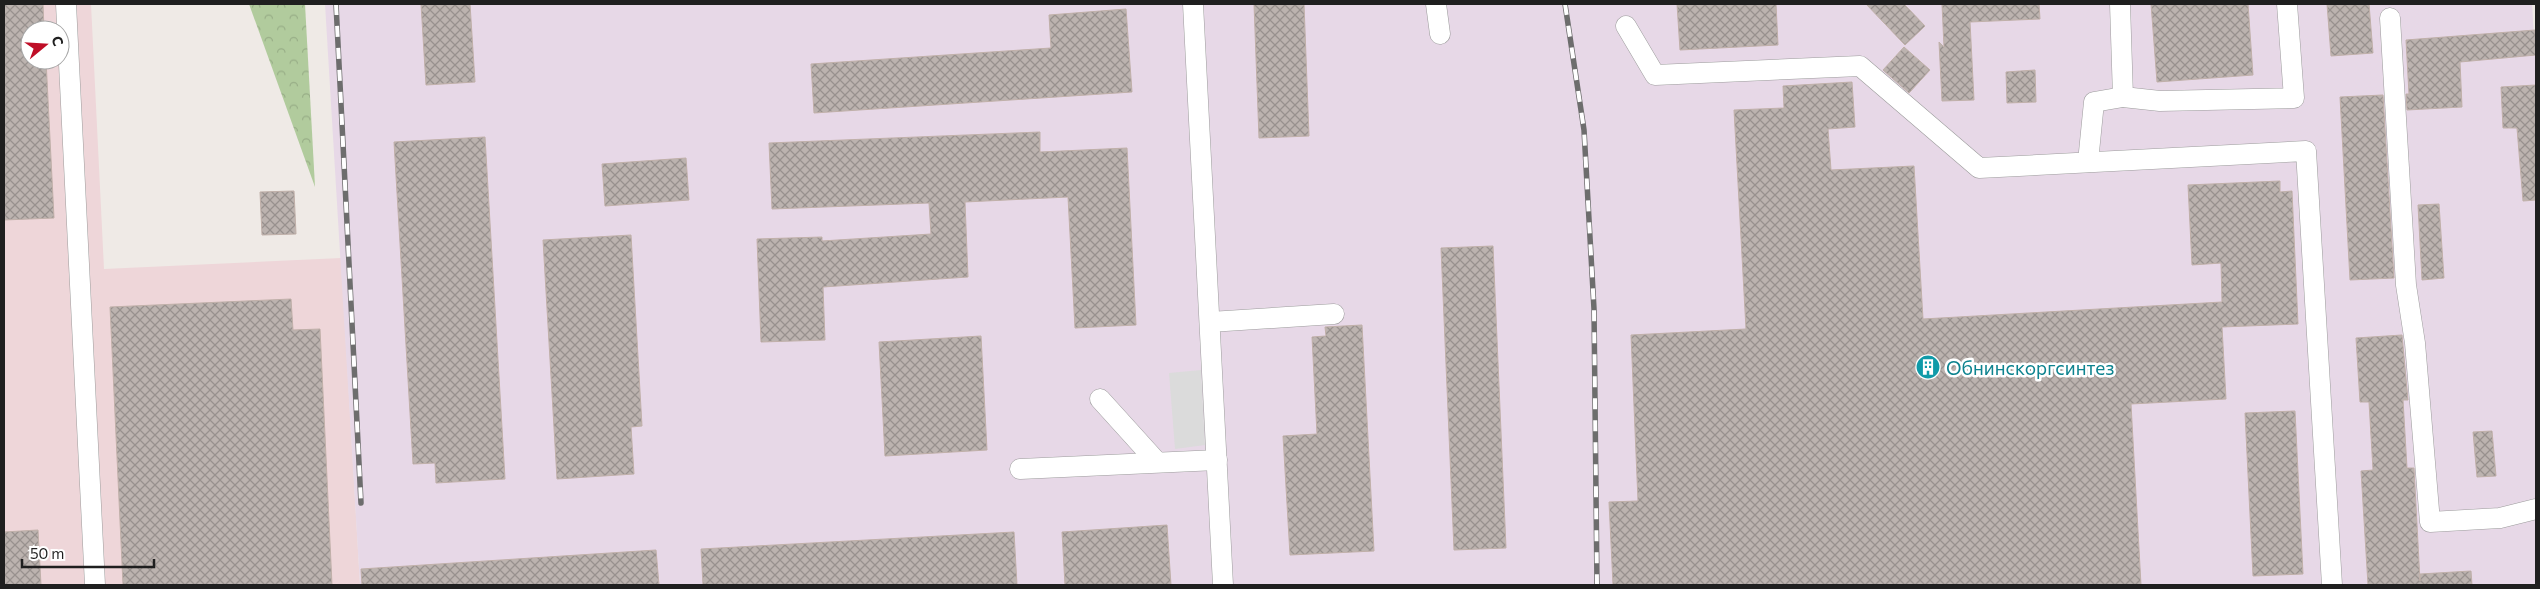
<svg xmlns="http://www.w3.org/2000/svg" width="2540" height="589" viewBox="0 0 2540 589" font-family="Commissioner,sans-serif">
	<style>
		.commercial { fill: #eed6d9; fill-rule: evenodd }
		.industrial { fill: #e7d8e7 }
		.forest { fill: url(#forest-crowns) }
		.parking { fill: #dbdbdb }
		.building { fill: url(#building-cross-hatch); stroke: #c0b0a9 }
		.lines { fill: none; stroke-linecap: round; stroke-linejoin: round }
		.minor-casing { stroke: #9c9c9c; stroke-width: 21 }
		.minor { stroke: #fff; stroke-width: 20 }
		.rail-casing { stroke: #6d6d6d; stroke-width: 5.5 }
		.rail { stroke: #fff; stroke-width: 4; stroke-dasharray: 11; stroke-linecap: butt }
		.labels { text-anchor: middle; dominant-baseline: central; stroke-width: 5; stroke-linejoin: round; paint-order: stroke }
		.culture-label { font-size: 19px; fill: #0d838f; stroke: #fff; text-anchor: start }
	</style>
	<defs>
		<pattern id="forest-crowns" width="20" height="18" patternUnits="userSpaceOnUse" patternTransform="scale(1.25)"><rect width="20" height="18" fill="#b1cb9d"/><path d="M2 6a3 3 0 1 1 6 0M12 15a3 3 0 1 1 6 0" fill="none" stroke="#98ae87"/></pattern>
		<pattern id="building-cross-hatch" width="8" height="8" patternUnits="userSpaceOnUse" patternTransform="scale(1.25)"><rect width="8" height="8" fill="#bcb3af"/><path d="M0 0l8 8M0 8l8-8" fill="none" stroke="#98918e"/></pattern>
	</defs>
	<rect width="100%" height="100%" fill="#efeae6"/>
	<path class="commercial" d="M4,4H91L104,269L341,258L360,585H4ZM30,30H60V60H30Z"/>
	<path class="industrial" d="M325,4H2532L2536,70V585H360Z"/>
	<path class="forest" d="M249,4H305L315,187Z"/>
	<path class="parking" d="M1201,370L1205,445L1175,449L1169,373Z"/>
	<g class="building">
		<path d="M4,4H43L44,30H30V60H46L54,218L4,220Z"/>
		<path d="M421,4H470L475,82L426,85Z"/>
		<path d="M1254,4H1304L1309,136L1259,138Z"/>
		<path d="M1677,4H1776L1778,45L1680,50Z"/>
		<path d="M1866,4H1904L1925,26L1905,45Z"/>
		<path d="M1942,4H2039L2040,19L1970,22L1974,100L1942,101L1939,42L1944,47Z"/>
		<path d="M2151,4H2248L2253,75L2157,82Z"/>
		<path d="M2327,4H2369L2373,53L2331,56Z"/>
		<path d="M1126,9L1132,92L814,113L811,64L1051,48L1049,15Z"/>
		<path d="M2535,30L2536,55L2460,62L2462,107L2407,110L2406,94H2409L2406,40Z"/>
		<path d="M1904,47L1930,70L1909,93L1883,70Z"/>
		<path d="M2035,70L2036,102L2007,103L2006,72Z"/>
		<path d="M1852,82L1855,127L1828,129L1831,170L1914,166L1923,319L2222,302L2221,263L2192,265L2188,185L2280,181V192L2292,191L2298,324L2222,327L2226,399L2131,404L2141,585H1613L1609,502L1638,501L1631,335L1746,329L1734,110L1784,108L1783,86Z"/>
		<path d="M2536,85V200L2523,201L2517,128H2503L2501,87Z"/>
		<path d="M2383,95L2394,278L2350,280L2340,97Z"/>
		<path d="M1040,132V152L1127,148L1136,325L1075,328L1068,197L965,202L968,277L823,287L825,340L761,342L757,239L822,237V241L931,234L929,203L772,209L769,143Z"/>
		<path d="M485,137L505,479L436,483L435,463L413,464L394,142Z"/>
		<path d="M686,158L689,200L605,206L602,164Z"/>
		<path d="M294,191L296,234L262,235L260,192Z"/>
		<path d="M2439,204L2444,278L2422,280L2418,205Z"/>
		<path d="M631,235L642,426L631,427L634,474L557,479L543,240Z"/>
		<path d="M1493,246L1506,548L1454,550L1441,248Z"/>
		<path d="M291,299L293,330L320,329L332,585H123L110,307Z"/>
		<path d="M1362,325L1374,551L1290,555L1283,436L1317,434L1312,337L1326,336L1325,327Z"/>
		<path d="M2402,335L2408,400H2403L2407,468H2414L2420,581V574L2471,571L2472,585H2368L2361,471L2373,470L2369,402H2360L2356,338Z"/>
		<path d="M981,336L987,450L885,456L879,342Z"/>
		<path d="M2295,411L2303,574L2253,576L2245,413Z"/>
		<path d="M2492,431L2496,476L2477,477L2473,432Z"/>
		<path d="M1167,525L1171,585H1065L1062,532Z"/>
		<path d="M38,530L41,585H4V532Z"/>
		<path d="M1014,532L1017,585H703L701,549Z"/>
		<path d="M656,550L659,585H362L361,569Z"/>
	</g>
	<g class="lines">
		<defs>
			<g id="minor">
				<path d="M66,4L95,585"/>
				<path d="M1193,4L1223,585"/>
				<path d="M1436,4L1440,34"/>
				<path d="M2120,4L2123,97L2160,101L2294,98L2287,4"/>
				<path d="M2390,18L2406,285L2415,343L2430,522L2500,518L2536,509"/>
				<path d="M1626,26L1655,75L1860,66L1979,168L2306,151L2332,585"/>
				<path d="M2088,162L2094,102L2123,97"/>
				<path d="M1210,322L1334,314"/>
				<path d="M1100,399L1157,462"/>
				<path d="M1020,469L1217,460"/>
			</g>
		</defs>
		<use href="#minor" class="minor-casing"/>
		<use href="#minor" class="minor"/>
		<defs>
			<g id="rail">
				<path d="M336,4L361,503"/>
				<path d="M1565,4L1584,130L1594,309L1597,585"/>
			</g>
		</defs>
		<use href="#rail" class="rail-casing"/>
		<use href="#rail" class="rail"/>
	</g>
	<defs>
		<symbol id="building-disc" viewBox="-11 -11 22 22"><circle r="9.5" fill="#0f9aa8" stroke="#fff"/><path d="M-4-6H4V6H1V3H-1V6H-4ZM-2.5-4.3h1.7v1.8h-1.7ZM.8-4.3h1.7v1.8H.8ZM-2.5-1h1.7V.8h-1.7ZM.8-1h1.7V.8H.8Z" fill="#fff"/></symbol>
	</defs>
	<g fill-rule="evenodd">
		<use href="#building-disc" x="1914" y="353" width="28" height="28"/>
	</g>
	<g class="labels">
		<g class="culture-label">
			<text x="1946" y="367">Обнинскоргсинтез</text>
		</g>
	</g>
	<rect width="2540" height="589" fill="none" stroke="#1f1f1f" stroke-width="10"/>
	<g transform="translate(45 45) rotate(72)"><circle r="24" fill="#ffffff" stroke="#a5a5a5"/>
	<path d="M0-4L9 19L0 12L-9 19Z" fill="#bf0e27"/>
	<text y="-8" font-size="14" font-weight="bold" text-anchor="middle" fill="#1f1f1f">С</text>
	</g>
	<path d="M22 559v8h132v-8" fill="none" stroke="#1f1f1f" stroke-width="2.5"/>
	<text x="30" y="559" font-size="15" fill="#1f1f1f" stroke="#ffffff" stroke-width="4" paint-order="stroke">50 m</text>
</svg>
